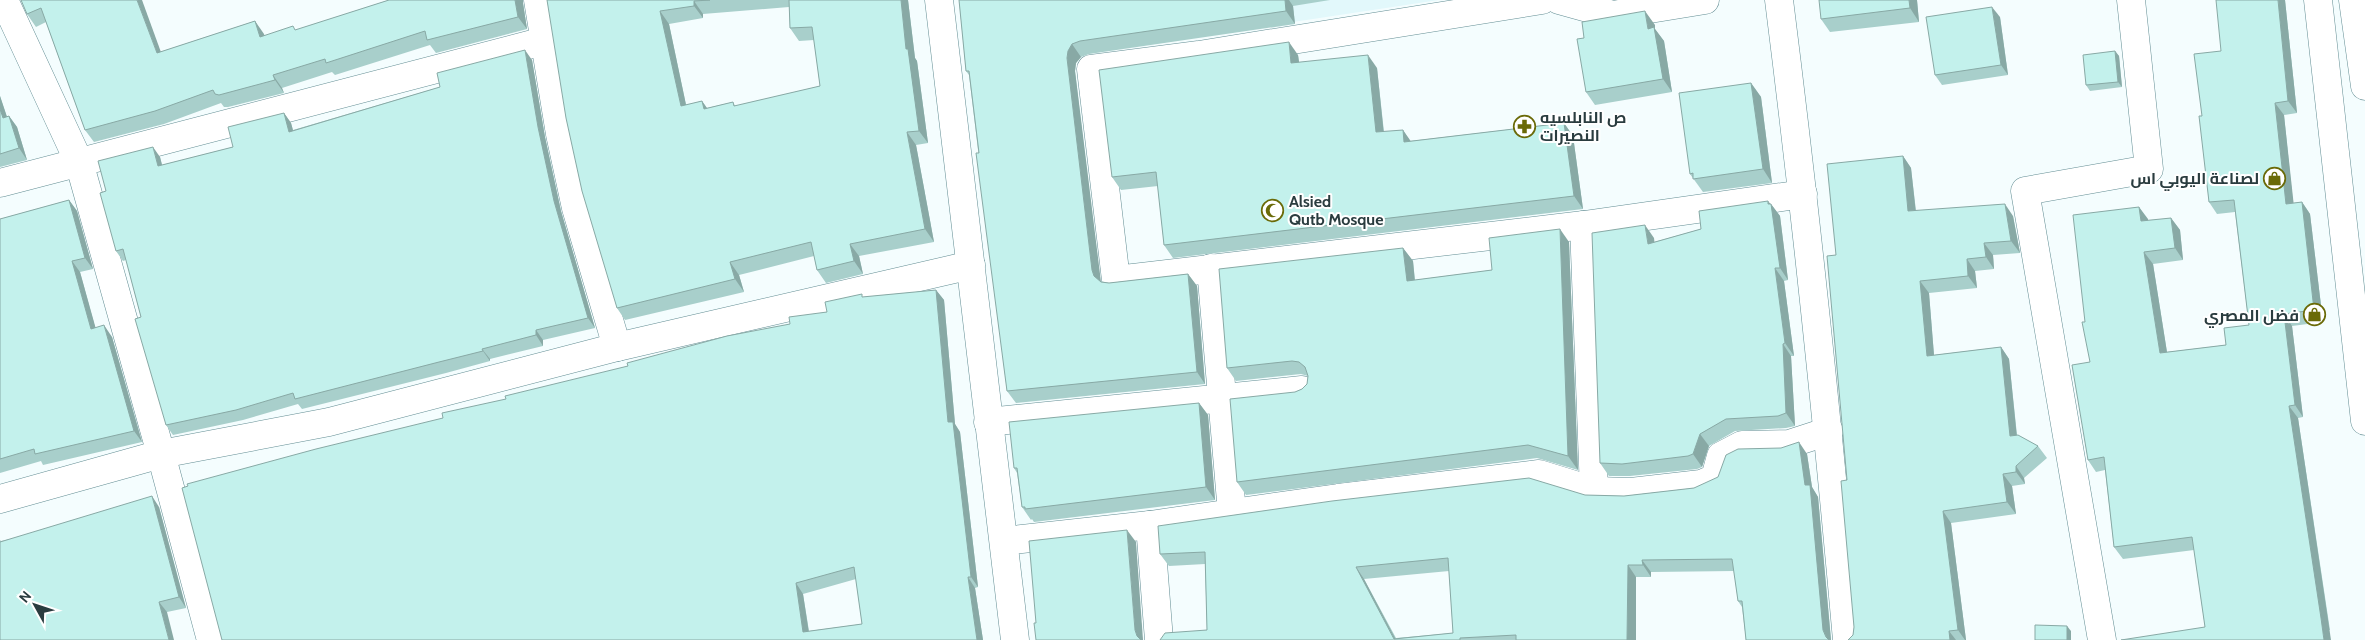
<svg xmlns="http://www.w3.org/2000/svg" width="2365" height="640" viewBox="0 0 2365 640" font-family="Cabin,Cairo,sans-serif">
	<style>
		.built { fill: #e2f8fb }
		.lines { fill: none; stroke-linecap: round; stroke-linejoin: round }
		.minor-casing { stroke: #628d93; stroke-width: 29 }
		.minor { stroke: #fff; stroke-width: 28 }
		.wall { fill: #a8cfcb; fill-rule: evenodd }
		.shaded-wall { fill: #88a9a5 }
		.building { fill: #c3f1ec; stroke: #88a9a5; fill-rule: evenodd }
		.labels { text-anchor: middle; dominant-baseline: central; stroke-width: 4; stroke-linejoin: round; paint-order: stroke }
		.poi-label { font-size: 16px; font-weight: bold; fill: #2a3c3f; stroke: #fff; text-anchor: start }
	</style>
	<rect width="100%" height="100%" fill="#f4fdfe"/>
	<path class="built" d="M1232,0H1439L1233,31Z"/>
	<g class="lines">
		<defs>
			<g id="minor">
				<path d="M4,0L79,162L161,454L211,640"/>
				<path d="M538,0L560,134L576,208L617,347"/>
				<path d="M939,0L1015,640"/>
				<path d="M1542,0L1199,55L1091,69L1116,280L1584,225L1803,194"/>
				<path d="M1559,0L1613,15L1705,0"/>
				<path d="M1779,0C1806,213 1828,426 1847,640"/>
				<path d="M2318,0L2365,421"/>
				<path d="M2353,0L2365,86"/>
				<path d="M0,183L544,41"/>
				<path d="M1584,225L1594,491"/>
				<path d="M1211,268L1232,513"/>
				<path d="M988,422L1302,390"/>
				<path d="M0,499L161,454L329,422L617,347L971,265"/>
				<path d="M1150,525L1159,640"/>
				<path d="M1004,541L1150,525L1338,498L1539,474L1594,491L1631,492L1701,484L1715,478L1721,456L1742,445L1789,444L1829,431"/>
				<path d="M2102,640L2025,191L2149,169L2131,0"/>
			</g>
		</defs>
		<use href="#minor" class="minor-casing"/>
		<use href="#minor" class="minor"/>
	</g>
	<g class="wall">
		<path d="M21,0L160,52L255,21L264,36L296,30L389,0H523V3L527,29L436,53L430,45L335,75L332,72L282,88L284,93L228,107H224L221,103L164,124L94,142L85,130L46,22L36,27L27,14Z"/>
		<path d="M547,0H908L915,58L917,61L928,143L916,145L934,242L859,256L863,274L826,283L817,270L814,256L739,275L744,292L625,320L617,308ZM789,7L790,28L799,41L814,40L820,86L735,106L733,102L707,108L702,101L686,105L669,24L703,18V14Z"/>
		<path d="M959,0H1330L1293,6L1295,24L1089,54L1081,57L1076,63L1075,71L1100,281L1109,283L1188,274L1197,286L1205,384L1016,403L1007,391L969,75L966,71Z"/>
		<path d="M1917,0L1919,22L1830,32L1821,19Z"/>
		<path d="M2285,0L2297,113L2284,115L2293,203L2302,202L2310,214L2323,322L2292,326L2303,417L2298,418L2330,630L2205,627L2194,550L2123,559L2114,547L2105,470L2096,472L2088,460L2090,362L2085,322L2139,207L2148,221L2171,218L2180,230L2183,260L2153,264L2167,352L2226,345L2249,325L2235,212L2217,214L2209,202L2202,116L2221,51Z"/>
		<path d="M2000,17L2008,75L1942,85L1935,75Z"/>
		<path d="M1655,25V29L1664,41L1672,92L1595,105L1586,92Z"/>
		<path d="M2115,51L2119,56L2122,87L2090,91L2086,85Z"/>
		<path d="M1298,55L1299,62L1377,68L1384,132L1403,130L1410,141L1564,123L1573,136L1583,209L1173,258L1164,245L1158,186L1121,190L1112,177Z"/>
		<path d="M532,60L545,137L561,211L595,328L543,340V346L490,359V361L446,373L302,409L298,404L243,420L173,435L166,425L141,317L126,260L123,261L116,251L106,191L160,157L162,165L233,147L284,113L291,123L293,130Z"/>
		<path d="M1751,83L1761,97L1772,183L1703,192L1690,174Z"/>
		<path d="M0,96L7,117L9,116L17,127L27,160L0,167Z"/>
		<path d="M1903,156L1911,168L1916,211L2013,216L2020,253L1993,255L1994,269L1975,271L1977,288L1929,293L1934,355L2001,347L2009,359L2017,435L2038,446L2047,458L2024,478L2025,484L2012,486L2016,514L1951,523L1966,640H1848L1853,635L1854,627L1836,255Z"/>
		<path d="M69,200L77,211L93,269L80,272L95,327L112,337L142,442L43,465L41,461L0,473V219Z"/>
		<path d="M1768,201L1770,204H1771L1780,216L1788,280L1784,281L1794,356H1791L1795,426L1786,428L1735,431L1709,446L1702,467L1697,469L1630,476H1609L1600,463L1654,238V242L1701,229Z"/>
		<path d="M1569,242L1578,470L1537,458L1246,495L1237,482L1295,392L1302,389L1307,384L1308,376L1301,374L1236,381L1227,368L1403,248L1413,261L1415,280L1492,270Z"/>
		<path d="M936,290L944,300L955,424L960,432L978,587L975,588L983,640H222L443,418L506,399L628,366L790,324L827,312L864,297ZM856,579L862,624L809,631L803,594Z"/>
		<path d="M1199,403L1208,415L1215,500L1034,522L1032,519L1031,520L1022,507L1017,473L1014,468Z"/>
		<path d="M1807,454L1812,487L1818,497L1831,640H1746L1742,607L1738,601L1734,571L1651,572V577H1636V640H1160L1207,630L1205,564L1169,566L1160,554L1585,495L1624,496L1694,488ZM1449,571L1453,633L1396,638L1364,579Z"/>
		<path d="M159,507L186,608L167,612L0,640V540L1,541Z"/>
	</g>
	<g class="shaded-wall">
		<path d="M137,0H142L166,66L157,53Z"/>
		<path d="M515,0H523V3L527,29L518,17Z"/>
		<path d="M901,0H908L915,58L917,61L928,143L919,131L906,49Z"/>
		<path d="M1285,0H1289L1293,6L1295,24L1286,11Z"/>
		<path d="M1909,0H1917L1919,22L1910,8Z"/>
		<path d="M2278,0H2285L2297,113L2288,101Z"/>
		<path d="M694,1L703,14V18L694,6Z"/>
		<path d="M1992,7L2000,17L2008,75L2001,65Z"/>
		<path d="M660,11L669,24L689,119L681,106Z"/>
		<path d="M1645,11L1655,25V29L1664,41L1672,92L1663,79L1648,29Z"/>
		<path d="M255,21L264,34L269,50L260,37Z"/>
		<path d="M1289,42L1298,55L1301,76L1291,63Z"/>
		<path d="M1072,44L1081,57L1076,63L1075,71L1101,282L1094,276L1092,270L1067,58L1068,51Z"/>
		<path d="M525,50L532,60L545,137L561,211L595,328L588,318L554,201L538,127Z"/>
		<path d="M2115,51L2119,56L2122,87L2118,82Z"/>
		<path d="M1368,55L1377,68L1385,145L1376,132Z"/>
		<path d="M273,75L282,88L284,93L275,80Z"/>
		<path d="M1751,83L1761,97L1772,183L1763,169Z"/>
		<path d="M0,96L11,129L3,118L0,109Z"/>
		<path d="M702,101L711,114L704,109Z"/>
		<path d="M2275,103L2284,115L2295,216L2286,204Z"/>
		<path d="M284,113L291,123L296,142L289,132Z"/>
		<path d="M9,116L17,127L27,160L19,148Z"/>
		<path d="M1564,123L1573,136L1583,209L1574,196Z"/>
		<path d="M1403,130L1412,143L1404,142Z"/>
		<path d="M907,132L916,145L934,242L925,229Z"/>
		<path d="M153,147L160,157L165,177L158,166Z"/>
		<path d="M1903,156L1911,168L1917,223L1908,211Z"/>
		<path d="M69,200L77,211L93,269L85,258Z"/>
		<path d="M1768,201L1772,206L1771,204L1780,216L1788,280L1780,268Z"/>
		<path d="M2302,202L2310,214L2323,322L2314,310Z"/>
		<path d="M2005,204L2013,216L2020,253L2011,241Z"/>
		<path d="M2139,207L2148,219L2149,233L2141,221Z"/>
		<path d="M2171,218L2180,230L2183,260L2175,248Z"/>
		<path d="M1645,225L1654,238L1656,256L1648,244Z"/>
		<path d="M1560,229L1569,242L1578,470L1568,456Z"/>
		<path d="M1984,243L1993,255L1994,269L1986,257Z"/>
		<path d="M850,244L859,256L863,274L854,261Z"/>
		<path d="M1403,248L1413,261L1416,294L1407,281Z"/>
		<path d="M2144,252L2153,264L2169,365L2160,353Z"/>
		<path d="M1967,259L1975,271L1977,288L1968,276Z"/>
		<path d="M72,261L80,272L99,340L91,329Z"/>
		<path d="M730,262L739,275L744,292L735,279Z"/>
		<path d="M1775,268L1784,281L1794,356L1785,343Z"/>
		<path d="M1188,274L1197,286L1205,384L1197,372Z"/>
		<path d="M1920,281L1929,293L1935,368L1927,356Z"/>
		<path d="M936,290L944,300L955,424L960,432L978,587L971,577L948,422Z"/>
		<path d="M2284,314L2292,326L2303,417L2295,405Z"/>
		<path d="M104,325L112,337L142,442L134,431Z"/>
		<path d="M536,330L543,340V346L536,335Z"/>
		<path d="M1783,344L1791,356L1795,426L1786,413Z"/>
		<path d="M2001,347L2009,359L2018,448L2010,436Z"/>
		<path d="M482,349L490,359V361L483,351Z"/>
		<path d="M1199,403L1208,415L1215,500L1206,487Z"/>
		<path d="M2289,406L2298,418L2331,640H2324Z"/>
		<path d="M1700,434L1709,446L1702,467L1693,454Z"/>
		<path d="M1799,442L1807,454L1812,487L1818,497L1831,640H1828L1823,630Z"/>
		<path d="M2016,466L2024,478L2025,484L2016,472Z"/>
		<path d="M2003,474L2012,486L2016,514L2007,502Z"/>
		<path d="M152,496L159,507L186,608L179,597Z"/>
		<path d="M1943,511L1951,523L1966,640H1965L1958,630Z"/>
		<path d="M1127,530L1136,542L1143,640H1140L1137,636L1135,630Z"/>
		<path d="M1642,560L1651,572V577L1643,565Z"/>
		<path d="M1628,565L1636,577V640H1627Z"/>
		<path d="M1356,567L1364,579L1396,640H1395Z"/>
		<path d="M968,577L975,588L983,640H977Z"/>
		<path d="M796,583L803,594L810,640L803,632Z"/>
		<path d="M159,602L167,612L174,640H169Z"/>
		<path d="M2067,626L2071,631V640H2067Z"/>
		<path d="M1949,631L1956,640H1950Z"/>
	</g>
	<g class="building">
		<path d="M21,0H137L157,53L255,21L260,37L293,26L295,30L389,0H515L518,17L427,40L425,31L326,63L325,59L273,75L275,80L219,95L215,94L213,90L155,111L85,130L41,8L27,14Z"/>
		<path d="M547,0H710L694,1V6L660,11L681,106L702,101L704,109L733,102L734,106L820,86L812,27L790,28L789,0H901L906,49H908L919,131L907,132L925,229L850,244L854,261L817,270L811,242L730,262L735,279L617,308L582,191L566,118Z"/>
		<path d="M959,0H1285L1286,11L1080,41L1072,44L1068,51L1067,58L1092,270L1094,276L1101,282L1109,283L1188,274L1197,372L1007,391L976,153H979L969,71H966Z"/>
		<path d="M1819,0H1909L1910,8L1821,19Z"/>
		<path d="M2216,0H2278L2288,101L2275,103L2286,204L2302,202L2314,310L2284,314L2295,405L2289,406L2321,618L2324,640H2121L2205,627L2192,537L2114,547L2104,457L2088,460L2072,365L2090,362L2082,322H2085L2073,215L2139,207L2141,221L2171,218L2175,248L2144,252L2160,353L2226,345L2224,328L2249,325L2234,200L2209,202L2199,116H2202L2194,54L2221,51Z"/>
		<path d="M1992,7L2001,65L1935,75L1926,17Z"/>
		<path d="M1645,11L1648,29L1654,27L1663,79L1586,92L1577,39L1584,38L1582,22Z"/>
		<path d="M1289,42L1291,63L1368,55L1376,132L1403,130L1404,142L1564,123L1574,196L1164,245L1156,172L1112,177L1099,70Z"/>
		<path d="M525,50L538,127L554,201L588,318L536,330V335L482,349L483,351L439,362L295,399L293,393L236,410L166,425L135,319L141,317L123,249L116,251L100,193L106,191L98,161L153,147L158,166L233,147L228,127L284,113L289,132L440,87L437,73Z"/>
		<path d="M2115,51L2118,82L2086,85L2083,55Z"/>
		<path d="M1751,83L1763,169L1693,179V173L1690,174L1679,93Z"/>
		<path d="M0,109L3,118L9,116L19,148L0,154Z"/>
		<path d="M1903,156L1908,211L2005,204L2011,241L1984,243L1986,257L1967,259L1968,276L1920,281L1927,356L2001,347L2010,436L2018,435L2038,446L2016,466V472L2003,474L2007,502L1943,511L1958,630L1949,631L1950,640H1848L1853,635L1854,627L1841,481L1847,480L1827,256L1836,255L1827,164Z"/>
		<path d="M69,200L85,258L72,261L91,329L104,325L134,431L35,454L34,449L0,459V219Z"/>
		<path d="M1768,201V204H1771L1780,268H1775L1785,343L1783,344L1786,413L1778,416L1726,419L1700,434L1693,454L1688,456L1622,464L1600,463L1592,233L1645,225L1648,244L1701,229L1699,211Z"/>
		<path d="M1560,229L1568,456L1528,445L1237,482L1230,399L1295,392L1302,389L1307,384L1308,376L1305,367L1299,362L1292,361L1227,368L1219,269L1403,248L1407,281L1492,270L1489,238Z"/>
		<path d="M936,290L948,422H953L971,577H968L977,640H222L182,488L188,486L187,484L316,449L443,418L442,413L506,399L505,396L628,366L627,363L727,336L790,324L789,317L827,312L825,302L862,294V297ZM854,567L862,624L803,632L796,583Z"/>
		<path d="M1199,403L1206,487L1025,509V507H1022L1017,468H1014L1009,422Z"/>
		<path d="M1799,442L1805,485H1810L1823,630L1826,637L1829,640H1746L1742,601H1738L1732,559L1642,560L1643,565H1628L1627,640H1516V635L1460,638V640H1160L1165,633L1207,630L1205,552L1160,554L1158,526L1332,501L1529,478L1585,495L1624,496L1694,488L1718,477L1726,455L1738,449L1781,448ZM1448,558L1453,633L1394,639L1356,567Z"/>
		<path d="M152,496L179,597L159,602L169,640H0V542Z"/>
		<path d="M1127,530L1135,630L1137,636L1141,640H1036L1034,623H1036L1029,541Z"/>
		<path d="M2035,625L2067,626V640H2035Z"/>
	</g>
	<defs>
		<symbol id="pharmacy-ring" viewBox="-11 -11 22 22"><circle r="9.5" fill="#fff" stroke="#6a6a08" stroke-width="1.5"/><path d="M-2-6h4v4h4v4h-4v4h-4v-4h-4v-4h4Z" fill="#6a6a08"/></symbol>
		<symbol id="shop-ring" viewBox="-11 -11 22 22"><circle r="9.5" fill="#fff" stroke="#6a6a08" stroke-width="1.5"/><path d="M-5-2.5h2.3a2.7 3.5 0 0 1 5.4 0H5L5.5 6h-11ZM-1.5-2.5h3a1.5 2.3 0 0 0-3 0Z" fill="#6a6a08"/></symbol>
		<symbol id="mosque-ring" viewBox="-11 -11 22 22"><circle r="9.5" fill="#fff" stroke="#6a6a08" stroke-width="1.5"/><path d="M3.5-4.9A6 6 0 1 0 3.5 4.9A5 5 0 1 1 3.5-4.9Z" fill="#6a6a08"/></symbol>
	</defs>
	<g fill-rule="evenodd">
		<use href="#pharmacy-ring" x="1512" y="114" width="25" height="25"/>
		<use href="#shop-ring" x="2262" y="166" width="25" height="25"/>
		<use href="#mosque-ring" x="1260" y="198" width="25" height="25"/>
		<use href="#shop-ring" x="2302" y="302" width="25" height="25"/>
	</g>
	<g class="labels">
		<g class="poi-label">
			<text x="1540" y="117">ص النابلسيه<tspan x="1540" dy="18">النصيرات</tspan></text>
			<text x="2259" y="178" text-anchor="end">لصناعة اليوبي اس</text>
			<text x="1289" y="201">Alsied<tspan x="1289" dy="18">Qutb Mosque</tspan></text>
			<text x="2299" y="315" text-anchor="end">فضل المصري</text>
		</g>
	</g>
	<g transform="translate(35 605) rotate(310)" stroke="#ffffff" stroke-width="4" paint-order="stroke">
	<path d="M0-4L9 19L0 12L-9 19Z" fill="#2a3c3f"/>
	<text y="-8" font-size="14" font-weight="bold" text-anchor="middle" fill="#2a3c3f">N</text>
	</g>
</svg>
